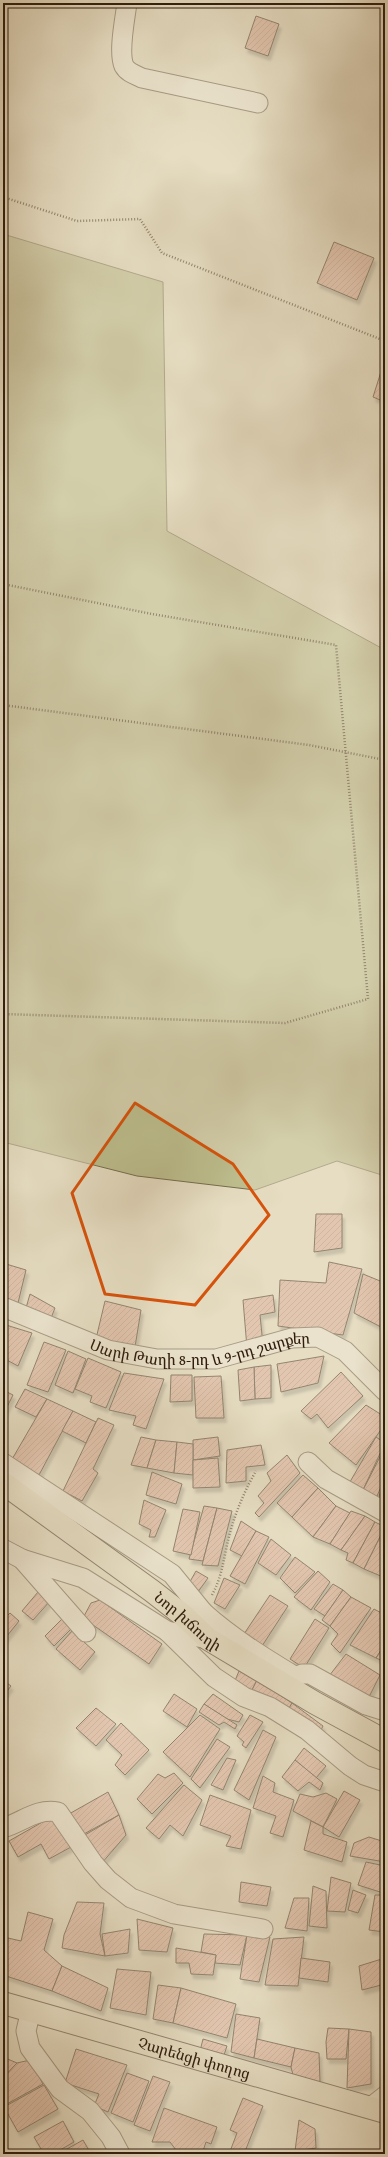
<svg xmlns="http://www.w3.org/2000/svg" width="388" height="2157" viewBox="0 0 388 2157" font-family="'Gentium Book Plus','Noto Serif Armenian',serif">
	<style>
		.green { fill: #bdbe8e; stroke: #766d4e }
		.building { fill: url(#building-hatch); stroke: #2f1c0d; filter: url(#shadow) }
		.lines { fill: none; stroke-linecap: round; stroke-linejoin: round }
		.minor-casing { stroke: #5d4c3a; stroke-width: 21 }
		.major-casing { stroke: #2f1c0d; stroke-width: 24 }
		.path { stroke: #2f1c0d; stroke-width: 2.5; stroke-dasharray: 1 2; stroke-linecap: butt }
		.minor { stroke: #efe9d7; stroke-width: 19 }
		.major { stroke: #e6ddc2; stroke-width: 22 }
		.marked { fill: none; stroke: #d6530c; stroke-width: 3; stroke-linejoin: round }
		.labels { text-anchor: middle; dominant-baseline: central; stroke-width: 3.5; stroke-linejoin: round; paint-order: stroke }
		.street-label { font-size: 15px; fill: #2f1c0d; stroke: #efe9d7 }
	</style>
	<defs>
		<pattern id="building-hatch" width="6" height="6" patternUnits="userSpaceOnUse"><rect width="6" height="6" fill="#dfab98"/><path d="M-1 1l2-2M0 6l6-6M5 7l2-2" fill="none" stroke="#b58a7a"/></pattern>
		<filter id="shadow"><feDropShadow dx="2.5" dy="4.5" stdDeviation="1" flood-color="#0004"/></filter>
	</defs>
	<rect width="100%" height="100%" fill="#e6ddc2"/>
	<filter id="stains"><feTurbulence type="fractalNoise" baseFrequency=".005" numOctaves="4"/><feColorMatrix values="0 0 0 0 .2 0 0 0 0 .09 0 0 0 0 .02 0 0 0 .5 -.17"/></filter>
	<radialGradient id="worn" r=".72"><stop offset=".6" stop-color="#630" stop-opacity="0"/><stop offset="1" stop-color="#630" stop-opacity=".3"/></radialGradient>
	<path class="green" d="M3,234L163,282L167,531L385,650V1176L337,1161L255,1190L137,1176L3,1142Z"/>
	<g class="building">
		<path d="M256,16L279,24L268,56L245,48Z"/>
		<path d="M334,242L374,258L357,300L317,283Z"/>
		<path d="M385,359V402L373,397Z"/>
		<path d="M316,1214H342V1248L314,1252Z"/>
		<path d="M329,1262L362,1269L343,1335L278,1326L280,1280L326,1283Z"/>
		<path d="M6,1264L26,1270L17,1307L3,1302V1271Z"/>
		<path d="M363,1274L385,1283V1320L381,1327L354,1313Z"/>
		<path d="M30,1294L55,1308L51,1318L26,1308Z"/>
		<path d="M273,1295L275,1312L260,1315L263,1345L247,1348L243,1300Z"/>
		<path d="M105,1301L141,1310L134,1353L95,1343Z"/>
		<path d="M6,1325L32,1333L18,1366L3,1358V1331Z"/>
		<path d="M44,1342L66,1350L48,1392L27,1385Z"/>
		<path d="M68,1351L86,1359L73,1393L55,1385Z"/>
		<path d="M324,1356L318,1383L281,1392L277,1364Z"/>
		<path d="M88,1358L121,1372L106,1408L90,1402L92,1396L75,1389Z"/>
		<path d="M271,1365V1398L255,1399L254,1367Z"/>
		<path d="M254,1367L255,1399L240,1401L238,1370Z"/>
		<path d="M385,1367V1380L379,1374Z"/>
		<path d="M341,1372L363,1396L328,1428L317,1414L311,1419L301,1411Z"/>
		<path d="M124,1373L164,1379L146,1429L133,1425L136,1416L109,1410Z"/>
		<path d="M171,1375H192V1401L170,1402Z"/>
		<path d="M221,1376L224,1418H196L194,1377Z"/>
		<path d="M25,1389L47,1399L36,1417L15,1407Z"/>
		<path d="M3,1390L13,1395L3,1415Z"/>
		<path d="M47,1399L73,1411L39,1475L11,1461Z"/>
		<path d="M366,1405L385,1417V1424L356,1465L329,1443Z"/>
		<path d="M73,1411L96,1422L86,1443L62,1431Z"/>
		<path d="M98,1418L114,1425L93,1469L98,1473L82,1501L63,1491Z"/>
		<path d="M141,1437L156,1440L147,1468L131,1465Z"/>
		<path d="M218,1437L220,1456L193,1460V1440Z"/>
		<path d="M376,1437L385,1443L361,1494L347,1487Z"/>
		<path d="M156,1440L177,1442L174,1473L147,1468Z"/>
		<path d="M177,1442L193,1444V1475L174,1473Z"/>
		<path d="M261,1445L265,1465L246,1467V1481L226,1483L227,1450Z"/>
		<path d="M385,1447V1477L375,1501L361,1494Z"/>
		<path d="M287,1455L300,1473L259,1517L255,1513L264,1503L258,1496L271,1481L267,1473Z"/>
		<path d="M218,1458L220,1487L193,1488V1460Z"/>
		<path d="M152,1472L182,1484L176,1504L146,1495Z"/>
		<path d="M303,1475L318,1488L292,1517L277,1503Z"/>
		<path d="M385,1481V1498L379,1496Z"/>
		<path d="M318,1488L336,1506L313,1537L292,1517Z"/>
		<path d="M144,1500L166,1510L155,1537H149L151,1530L139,1524Z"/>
		<path d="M204,1506L217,1508L203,1561L189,1559Z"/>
		<path d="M336,1506L350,1513L330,1544L313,1537Z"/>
		<path d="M217,1508L232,1511L218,1566L202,1565Z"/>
		<path d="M183,1509L200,1512L191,1555L173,1551Z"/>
		<path d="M351,1511L365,1516L341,1550L330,1544Z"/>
		<path d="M365,1516L375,1522L353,1563L346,1560L348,1553L341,1550Z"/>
		<path d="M241,1521L256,1531L242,1556L230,1550Z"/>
		<path d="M375,1522L385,1527L364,1569L353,1563Z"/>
		<path d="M385,1527V1573L383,1577L364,1569Z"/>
		<path d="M256,1531L269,1537L245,1584L230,1576Z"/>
		<path d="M271,1539L291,1555L276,1575L258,1563Z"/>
		<path d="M295,1557L315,1572L295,1593L280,1578Z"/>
		<path d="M196,1571L208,1578L195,1596L187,1587Z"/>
		<path d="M318,1571L330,1582L311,1610L294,1597Z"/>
		<path d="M224,1578L240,1585L225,1609L214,1603Z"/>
		<path d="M333,1584L343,1590L325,1616L314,1609Z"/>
		<path d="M343,1590L351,1597L330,1626L322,1620Z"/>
		<path d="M38,1592L50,1601L33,1620L22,1611Z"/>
		<path d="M270,1595L288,1606L262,1646L244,1634Z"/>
		<path d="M351,1597L371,1608L340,1653L331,1644L338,1634L330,1626Z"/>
		<path d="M100,1600L162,1644L149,1664L83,1618L91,1603Z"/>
		<path d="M374,1609L385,1615V1644L376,1658L350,1645Z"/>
		<path d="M10,1613L19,1621L3,1641V1620Z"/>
		<path d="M63,1618L73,1627L54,1646L45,1636Z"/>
		<path d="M315,1619L329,1628L304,1668L290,1659Z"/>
		<path d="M72,1631L95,1652L80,1670L56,1649Z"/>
		<path d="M385,1644V1662L376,1658Z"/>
		<path d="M346,1654L380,1675L368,1699L329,1676Z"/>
		<path d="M239,1671L257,1680L249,1696L232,1688Z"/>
		<path d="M3,1680L11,1686L3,1696Z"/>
		<path d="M257,1680L292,1703L287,1712L249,1696Z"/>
		<path d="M174,1694L197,1709L187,1727L163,1711Z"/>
		<path d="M213,1694L243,1715L239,1722L227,1719L204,1704Z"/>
		<path d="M292,1703L323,1726L319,1734L287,1712Z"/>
		<path d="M204,1704L237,1725L235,1729L224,1722L219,1725L199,1712Z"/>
		<path d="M96,1708L116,1724L96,1746L76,1728Z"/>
		<path d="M200,1715L220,1729L190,1777L163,1752Z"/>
		<path d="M250,1715L263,1722L246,1748L242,1745L244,1742L237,1736Z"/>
		<path d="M121,1723L149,1750L125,1775L115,1765L122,1755L106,1740Z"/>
		<path d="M263,1730L276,1737L249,1800L234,1790Z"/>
		<path d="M217,1739L230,1747L200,1788L191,1779Z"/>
		<path d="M304,1748L326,1766L316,1778L295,1760Z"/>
		<path d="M227,1758L236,1760L223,1790L211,1785Z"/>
		<path d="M295,1760L323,1783L320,1790L309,1782L298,1791L282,1777Z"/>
		<path d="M174,1773L183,1783L152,1814L137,1799L158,1774L165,1778Z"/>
		<path d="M263,1776L275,1783L273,1792L294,1800L283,1837L270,1833L276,1816L253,1808Z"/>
		<path d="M184,1785L202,1800L183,1836L170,1825L159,1839L146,1828Z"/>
		<path d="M344,1791L360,1800L339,1837L323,1827Z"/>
		<path d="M108,1792L119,1815L82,1835L69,1814Z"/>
		<path d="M326,1793L337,1799L323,1827L293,1811L300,1794L313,1797Z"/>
		<path d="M210,1795L251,1810L241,1849L226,1846L231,1836L200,1825Z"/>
		<path d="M119,1815L126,1835L101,1864L85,1835Z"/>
		<path d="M53,1816L71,1847L49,1859L41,1844L18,1857L9,1841Z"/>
		<path d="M311,1821L323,1827V1834L347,1842L342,1862L304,1850Z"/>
		<path d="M369,1837L385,1842V1862L350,1856L354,1843Z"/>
		<path d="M366,1862L385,1866V1883L380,1892L358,1885Z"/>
		<path d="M331,1877L351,1883L345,1912L327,1911Z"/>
		<path d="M241,1882L271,1887L267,1906L239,1902Z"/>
		<path d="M313,1886L326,1891L327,1928L309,1926Z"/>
		<path d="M353,1890L366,1895L358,1913L348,1910Z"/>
		<path d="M375,1895H385V1932L369,1930Z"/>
		<path d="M294,1898H309L307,1931L285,1928Z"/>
		<path d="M77,1902L104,1903L100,1934L105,1956L62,1948L64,1935Z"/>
		<path d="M28,1912L53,1919L44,1950L62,1966L52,1991L3,1975V1958L8,1938L21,1941Z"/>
		<path d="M137,1919L173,1928L167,1952L139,1950Z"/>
		<path d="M130,1929L128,1953L105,1956L102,1934Z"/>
		<path d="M204,1934L247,1935L240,1965L215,1963L216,1955L201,1952Z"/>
		<path d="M247,1935L270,1937L259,1982L240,1979Z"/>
		<path d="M304,1937L298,1986L265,1985L273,1939Z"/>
		<path d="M176,1948L216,1955L213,1975L191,1974L189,1963H176Z"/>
		<path d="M301,1958L330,1962L328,1982L299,1978Z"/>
		<path d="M385,1958V1984L362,1990L359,1966Z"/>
		<path d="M62,1966L108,1988L101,2011L52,1991Z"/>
		<path d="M117,1969L151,1972L146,2015L110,2008Z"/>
		<path d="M158,1985L181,1988L173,2023L153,2019Z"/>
		<path d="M181,1988L236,2004L227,2038L173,2023Z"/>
		<path d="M236,2014L260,2018L254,2058L231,2052Z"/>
		<path d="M328,2028L349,2029L346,2059H327L326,2042Z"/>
		<path d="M349,2029L371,2032V2084L347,2088Z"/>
		<path d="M203,2039L227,2046L223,2058L200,2051Z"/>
		<path d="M257,2039L295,2048L291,2067L254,2058Z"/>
		<path d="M295,2048L319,2053L320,2082L294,2079L291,2067Z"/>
		<path d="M76,2049L127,2065L108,2112L94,2106L99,2094L65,2083Z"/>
		<path d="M3,2057L17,2063L3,2078Z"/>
		<path d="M30,2060L43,2084L5,2105L3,2103V2078L17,2063Z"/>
		<path d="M127,2073L149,2081L133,2122L111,2113Z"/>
		<path d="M153,2076L170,2082L150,2131L134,2125Z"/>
		<path d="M44,2085L58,2109L18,2132L4,2107Z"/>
		<path d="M243,2098L263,2106L244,2154H229L237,2133L230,2130Z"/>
		<path d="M164,2108L217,2127L211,2144L206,2142L203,2151L198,2154H186L176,2150L170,2142H152Z"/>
		<path d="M299,2120L315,2129L316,2148L295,2151Z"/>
		<path d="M63,2121L74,2142L53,2154H44L34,2137Z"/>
		<path d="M83,2140L91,2154H58Z"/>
	</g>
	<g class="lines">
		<defs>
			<g id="minor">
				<path d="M127,3C125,19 118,52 124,66C128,73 136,75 142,78L258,103"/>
				<path id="s1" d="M3,1307L108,1350L157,1359H216L292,1338L318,1337L345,1351L385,1391"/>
				<path d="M308,1462L326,1479L385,1512"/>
				<path d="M3,1463L172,1574L203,1612L208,1639L167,1631L83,1578L22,1559L3,1549"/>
				<path d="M22,1559L86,1632"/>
				<path d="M203,1612C232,1638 263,1657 296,1677"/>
				<path d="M167,1631L214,1677L244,1697L270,1707L307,1730L350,1766L364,1775L385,1782"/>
				<path d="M285,1682L302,1674H310L366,1705L385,1711"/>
				<path d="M3,1828C23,1822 36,1808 58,1812L93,1863L108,1880L131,1898L174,1914L263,1929"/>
				<path d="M31,2010L26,2031L30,2048L60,2089L90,2111L111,2137L120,2154"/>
				<path d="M371,2107L385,2096"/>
			</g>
			<g id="major">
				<path id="s2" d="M3,1483L152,1591L184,1616L208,1639L315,1703L385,1741"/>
				<path id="s3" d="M3,2003L385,2112"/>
			</g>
		</defs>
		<use href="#minor" class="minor-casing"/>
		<use href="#major" class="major-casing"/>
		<g class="path">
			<path d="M3,197L77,221L140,219L162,253L385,341"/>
			<path d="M3,584L152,614L336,645L368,999L285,1023L3,1014"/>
			<path d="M3,705L309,745L385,760"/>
			<path d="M212,1595C221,1579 223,1563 227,1545C232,1521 243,1493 256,1471"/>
		</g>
		<use href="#minor" class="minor"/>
		<use href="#major" class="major"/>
	</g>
	<path d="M0 0H388V2157H0ZM135,1103L233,1164L269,1215L195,1305L105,1294L72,1193Z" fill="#e6ddc2" fill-opacity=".55" fill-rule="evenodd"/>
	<path class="marked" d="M135,1103L233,1164L269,1215L195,1305L105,1294L72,1193Z"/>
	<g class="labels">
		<g class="street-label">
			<text stroke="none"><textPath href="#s1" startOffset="207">Սարի Թաղի 8-րդ և 9-րդ շարքեր</textPath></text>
			<text stroke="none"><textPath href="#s2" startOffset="231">Նոր խճուղի</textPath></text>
			<text stroke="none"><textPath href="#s3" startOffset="199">Չարենցի փողոց</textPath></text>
		</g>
	</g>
	<rect width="388" height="2157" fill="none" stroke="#e6ddc2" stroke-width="16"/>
	<rect x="4" y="4" width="380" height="2149" fill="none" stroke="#2f1c0d" stroke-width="2"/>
	<rect x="8" y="8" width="372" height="2141" fill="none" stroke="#2f1c0d"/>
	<rect width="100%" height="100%" filter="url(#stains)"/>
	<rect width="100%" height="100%" fill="url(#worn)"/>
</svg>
